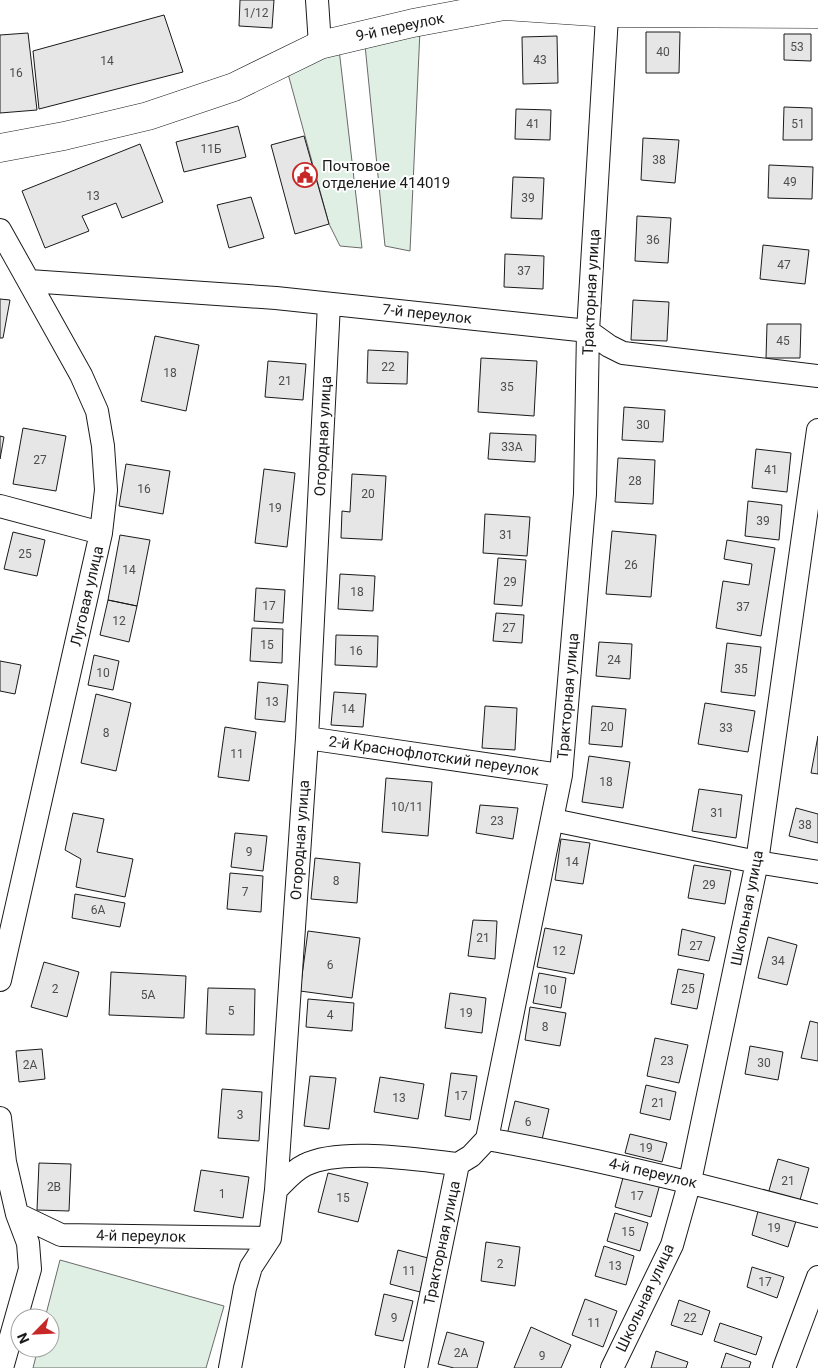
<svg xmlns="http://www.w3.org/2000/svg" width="818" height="1368" font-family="Roboto,sans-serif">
<rect width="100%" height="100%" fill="#fff"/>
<path fill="#e0efe3" stroke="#6a6a6a" d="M420,30L410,251L385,246L365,45Z
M339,49L362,248L340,246L329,224L284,59Z
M60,1260L224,1306L206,1368H33L38,1348H50V1318H45Z"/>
<path fill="#e6e6e6" stroke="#1a1a1a" d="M240,0H274L272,28L239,26Z
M164,15L183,72L39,109L33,51Z
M646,32H680L679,73H646Z
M28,33L37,110L0,113V35Z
M784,34H811V61L784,60Z
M557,36L558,83L523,84L522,37Z
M784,107L812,108V140H783Z
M516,109L551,110L550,140L515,139Z
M238,126L246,157L184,172L176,142Z
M304,136L329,224L295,234L271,145Z
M643,138L679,140L675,183L641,180Z
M140,144L163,202L122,218L116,203L82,216L89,231L45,248L22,191Z
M769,165L813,167L812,199L768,198Z
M513,177L544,178L542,219L511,218Z
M251,197L264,238L229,248L217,205Z
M637,216L671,218L668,263L635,261Z
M763,245L809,250L805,284L760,279Z
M505,254L544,256L543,289L504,287Z
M0,299L10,300L3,338H0Z
M633,300L669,302L667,341L631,340Z
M767,324H801L800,358H766Z
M155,336L199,345L186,411L141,401Z
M368,350L408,352L407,384L367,383Z
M481,358L537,361L534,416L478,412Z
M268,361L306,364L303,400L265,397Z
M624,407L665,410L663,442L622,440Z
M23,428L66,436L56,491L13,484Z
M490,433L536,435L535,462L488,459Z
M0,436L4,437L0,459Z
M756,449L791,453L787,492L752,488Z
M618,458L655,460L653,504L615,502Z
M126,464L170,471L163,514L119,506Z
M264,469L295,473L287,547L255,543Z
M352,474L386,476L382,540L341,538L342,511L350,512Z
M748,501L782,505L779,540L745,536Z
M485,514L530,517L527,556L483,553Z
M612,531L656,535L651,597L606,594Z
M13,532L45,540L37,576L4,569Z
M120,535L150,540L137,606L108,600Z
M727,540L775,548L761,636L716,628L723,581L749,585L752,564L724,559Z
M498,558L526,560L522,606L494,604Z
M340,574L375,576L373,611L338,609Z
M256,588L285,590L283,623L254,621Z
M108,600L137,606L129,642L100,635Z
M496,613L524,615L522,643L493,641Z
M252,628L283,629L282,663L250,661Z
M336,635L378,636L377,667L335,665Z
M599,642L632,644L630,679L596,676Z
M727,643L761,647L755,696L721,692Z
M94,655L119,661L113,690L88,685Z
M0,661L21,665L15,694L0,691Z
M258,682L288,685L285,722L255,719Z
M334,692L366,694L363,727L331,725Z
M96,694L131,703L116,771L81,763Z
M705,703L755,711L748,752L698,744Z
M485,706L517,708L515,750L482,748Z
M592,706L626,709L622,747L589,744Z
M225,727L256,732L249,781L218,777Z
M818,736V774L811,773Z
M589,756L630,762L623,808L582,802Z
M386,778L432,782L428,836L382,832Z
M699,789L742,795L736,838L692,831Z
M480,805L518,808L513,839L476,833Z
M796,808L818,814V843L789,836Z
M73,813L104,819L97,852L133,859L125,897L76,887L81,859L65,850Z
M235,833L267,836L263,871L231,867Z
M561,839L590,843L583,884L555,880Z
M315,858L360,863L357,903L311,899Z
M694,865L731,871L725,904L688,898Z
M230,873L263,876L261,912L227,909Z
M75,894L125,903L120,927L72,918Z
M473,920L497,921L495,959L468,956Z
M545,928L582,935L574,974L537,967Z
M682,929L715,937L709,961L678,955Z
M308,931L360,938L352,998L300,991Z
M768,937L797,945L787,985L758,978Z
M44,962L79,972L67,1017L31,1007Z
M678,969L704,974L697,1009L671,1004Z
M111,972L186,976L184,1018L109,1015Z
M539,973L566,978L561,1008L533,1003Z
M208,988L255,989L254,1035L206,1034Z
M450,993L486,998L482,1033L445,1028Z
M308,999L354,1003L352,1031L306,1027Z
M530,1007L566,1013L560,1046L525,1040Z
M810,1021L818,1023V1061L801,1058Z
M655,1038L688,1045L679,1083L647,1076Z
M750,1046L783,1052L778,1080L745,1074Z
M42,1049L45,1079L19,1082L16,1051Z
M451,1073L477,1076L470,1120L445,1116Z
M310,1076L336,1078L329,1129L304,1126Z
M380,1077L424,1084L418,1119L374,1112Z
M646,1085L676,1092L670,1120L640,1113Z
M222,1089L262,1092L259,1141L218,1138Z
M515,1101L549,1109L541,1144L507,1135Z
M630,1134L667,1143L662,1162L625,1153Z
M778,1159L809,1168L800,1200L768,1194Z
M39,1163L71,1164L69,1211L37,1210Z
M201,1170L249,1177L243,1218L194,1211Z
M328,1173L368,1183L358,1222L318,1212Z
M624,1174L660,1184L651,1217L615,1207Z
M758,1211L796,1221L788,1247L752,1235Z
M615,1213L648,1223L640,1251L607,1241Z
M486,1242L520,1247L515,1286L481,1281Z
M604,1246L634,1256L626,1285L595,1276Z
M398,1250L428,1258L420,1292L390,1284Z
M752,1267L784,1277L777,1298L747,1287Z
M384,1294L413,1301L403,1341L375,1335Z
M585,1299L617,1311L603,1347L572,1335Z
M679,1300L710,1311L702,1335L671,1325Z
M720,1323L762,1337L756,1355L714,1341Z
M531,1327L571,1345L561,1368H514Z
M447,1332L484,1342L477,1368H454L438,1364Z
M656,1351L688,1362L686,1368H651Z
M726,1353L751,1362L749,1368H721Z"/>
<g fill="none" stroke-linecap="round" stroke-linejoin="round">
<defs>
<path id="street" d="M317,0L320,45
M0,230L81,375L97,411L103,446L106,490L101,533L0,980
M29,281L276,298L588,331L609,346L623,353L818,376
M0,506L101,533
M307,738L561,775
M553,820L757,862L818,872
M0,1118L5,1162L17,1214L28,1243L30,1269L2,1368
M487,1139C599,1159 708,1186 818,1216
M276,1190C285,1181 294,1170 305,1165C341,1147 418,1160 458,1164
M17,1214L61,1235L270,1238
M230,1368L245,1288L251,1267L270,1238L276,1190L307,738L329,304
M416,1368L458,1164L471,1156L487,1139L561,775L585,494L588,331L608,0
M612,1368L672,1245L690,1181L757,862L818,430
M784,1368L818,1277"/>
<path id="secondary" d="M0,148L64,136L148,116L234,87L320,45L413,23L504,6L609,13L818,14"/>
</defs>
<use href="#street" stroke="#1a1a1a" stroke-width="24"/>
<use href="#secondary" stroke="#1a1a1a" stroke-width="29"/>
<use href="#street" stroke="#fff" stroke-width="22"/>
<use href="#secondary" stroke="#fff" stroke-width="28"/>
</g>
<defs>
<symbol id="civic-ring" viewBox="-11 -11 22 22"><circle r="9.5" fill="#fff" stroke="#c62828" stroke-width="1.5"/><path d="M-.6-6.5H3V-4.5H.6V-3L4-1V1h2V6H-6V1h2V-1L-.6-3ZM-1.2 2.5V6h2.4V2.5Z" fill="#c62828"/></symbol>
</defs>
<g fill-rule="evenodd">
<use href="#civic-ring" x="291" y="161" width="28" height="28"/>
</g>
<g text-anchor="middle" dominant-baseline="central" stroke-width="4" stroke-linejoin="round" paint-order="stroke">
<g font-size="12" fill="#4d4d4d">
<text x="256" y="13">1/12</text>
<text x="797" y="47">53</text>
<text x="663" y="52">40</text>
<text x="540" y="60">43</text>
<text x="107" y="61">14</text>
<text x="16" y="73">16</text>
<text x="533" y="124">41</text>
<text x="798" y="124">51</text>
<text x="211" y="149">11Б</text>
<text x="659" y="160">38</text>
<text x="790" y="182">49</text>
<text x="93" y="196">13</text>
<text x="528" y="198">39</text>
<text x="653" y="240">36</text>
<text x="784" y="265">47</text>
<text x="524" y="271">37</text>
<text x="783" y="341">45</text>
<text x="388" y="367">22</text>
<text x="170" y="373">18</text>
<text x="285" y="381">21</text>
<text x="507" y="387">35</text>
<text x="643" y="425">30</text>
<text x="512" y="447">33А</text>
<text x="40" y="460">27</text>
<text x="771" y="470">41</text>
<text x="635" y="481">28</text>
<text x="144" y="489">16</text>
<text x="368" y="494">20</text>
<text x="275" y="508">19</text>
<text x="763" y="521">39</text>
<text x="506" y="535">31</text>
<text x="25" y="554">25</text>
<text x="631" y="565">26</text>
<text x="129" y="570">14</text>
<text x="510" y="582">29</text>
<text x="357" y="592">18</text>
<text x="269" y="606">17</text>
<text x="743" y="607">37</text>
<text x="119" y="621">12</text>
<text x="509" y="628">27</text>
<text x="267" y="645">15</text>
<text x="356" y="651">16</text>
<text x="614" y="660">24</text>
<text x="741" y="669">35</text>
<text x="103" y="673">10</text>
<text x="272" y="702">13</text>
<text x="348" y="709">14</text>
<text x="607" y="727">20</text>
<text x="726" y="728">33</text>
<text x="106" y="733">8</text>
<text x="237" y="754">11</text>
<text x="606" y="782">18</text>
<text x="407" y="807">10/11</text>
<text x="717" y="813">31</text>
<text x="497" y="821">23</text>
<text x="805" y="825">38</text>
<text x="249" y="852">9</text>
<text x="572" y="862">14</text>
<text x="336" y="881">8</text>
<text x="709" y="885">29</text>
<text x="245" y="892">7</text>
<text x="98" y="910">6А</text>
<text x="483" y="938">21</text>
<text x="696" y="946">27</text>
<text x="559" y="951">12</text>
<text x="778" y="961">34</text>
<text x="330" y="965">6</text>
<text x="55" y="989">2</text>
<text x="688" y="989">25</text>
<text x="550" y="990">10</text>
<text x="148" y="995">5А</text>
<text x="231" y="1011">5</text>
<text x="466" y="1013">19</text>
<text x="330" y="1015">4</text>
<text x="545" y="1027">8</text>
<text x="667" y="1061">23</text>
<text x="764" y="1063">30</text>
<text x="30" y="1065">2А</text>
<text x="461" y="1096">17</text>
<text x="399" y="1098">13</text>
<text x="658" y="1103">21</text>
<text x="240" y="1115">3</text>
<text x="528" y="1122">6</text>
<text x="646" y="1148">19</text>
<text x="788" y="1181">21</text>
<text x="54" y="1187">2В</text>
<text x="222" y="1194">1</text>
<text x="637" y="1196">17</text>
<text x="343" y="1198">15</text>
<text x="774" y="1228">19</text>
<text x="628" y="1232">15</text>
<text x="500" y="1264">2</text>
<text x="615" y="1266">13</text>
<text x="409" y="1271">11</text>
<text x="765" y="1282">17</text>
<text x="394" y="1318">9</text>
<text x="690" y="1318">22</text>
<text x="594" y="1323">11</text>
<text x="461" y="1353">2А</text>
<text x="542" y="1356">9</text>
</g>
<g font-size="15" fill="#1a1a1a" stroke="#fff">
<text transform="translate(400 27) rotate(-12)">9-й переулок</text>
<text transform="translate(591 292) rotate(-87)">Тракторная улица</text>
<text transform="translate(427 314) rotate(6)">7-й переулок</text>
<text transform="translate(323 436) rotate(-87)">Огородная улица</text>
<text transform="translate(87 596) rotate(-77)">Луговая улица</text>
<text transform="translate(568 696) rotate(-85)">Тракторная улица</text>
<text transform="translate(434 756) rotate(8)">2-й Краснофлотский переулок</text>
<text transform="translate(300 840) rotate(-86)">Огородная улица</text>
<text transform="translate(747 908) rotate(-79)">Школьная улица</text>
<text transform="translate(653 1173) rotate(13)">4-й переулок</text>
<text transform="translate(141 1236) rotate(1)">4-й переулок</text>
<text transform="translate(442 1243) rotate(-78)">Тракторная улица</text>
<text transform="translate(645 1298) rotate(-65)">Школьная улица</text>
</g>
<g font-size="15" fill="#1a1a1a" stroke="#fff" text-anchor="start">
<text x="322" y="166">Почтовое<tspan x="322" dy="17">отделение 414019</tspan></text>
</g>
</g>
<g transform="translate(35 1333) rotate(246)"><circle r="24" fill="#ffffff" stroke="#a3a3a3"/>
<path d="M0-4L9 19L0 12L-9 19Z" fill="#c62828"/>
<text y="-8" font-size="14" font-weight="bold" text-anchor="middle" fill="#1a1a1a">N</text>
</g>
</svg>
